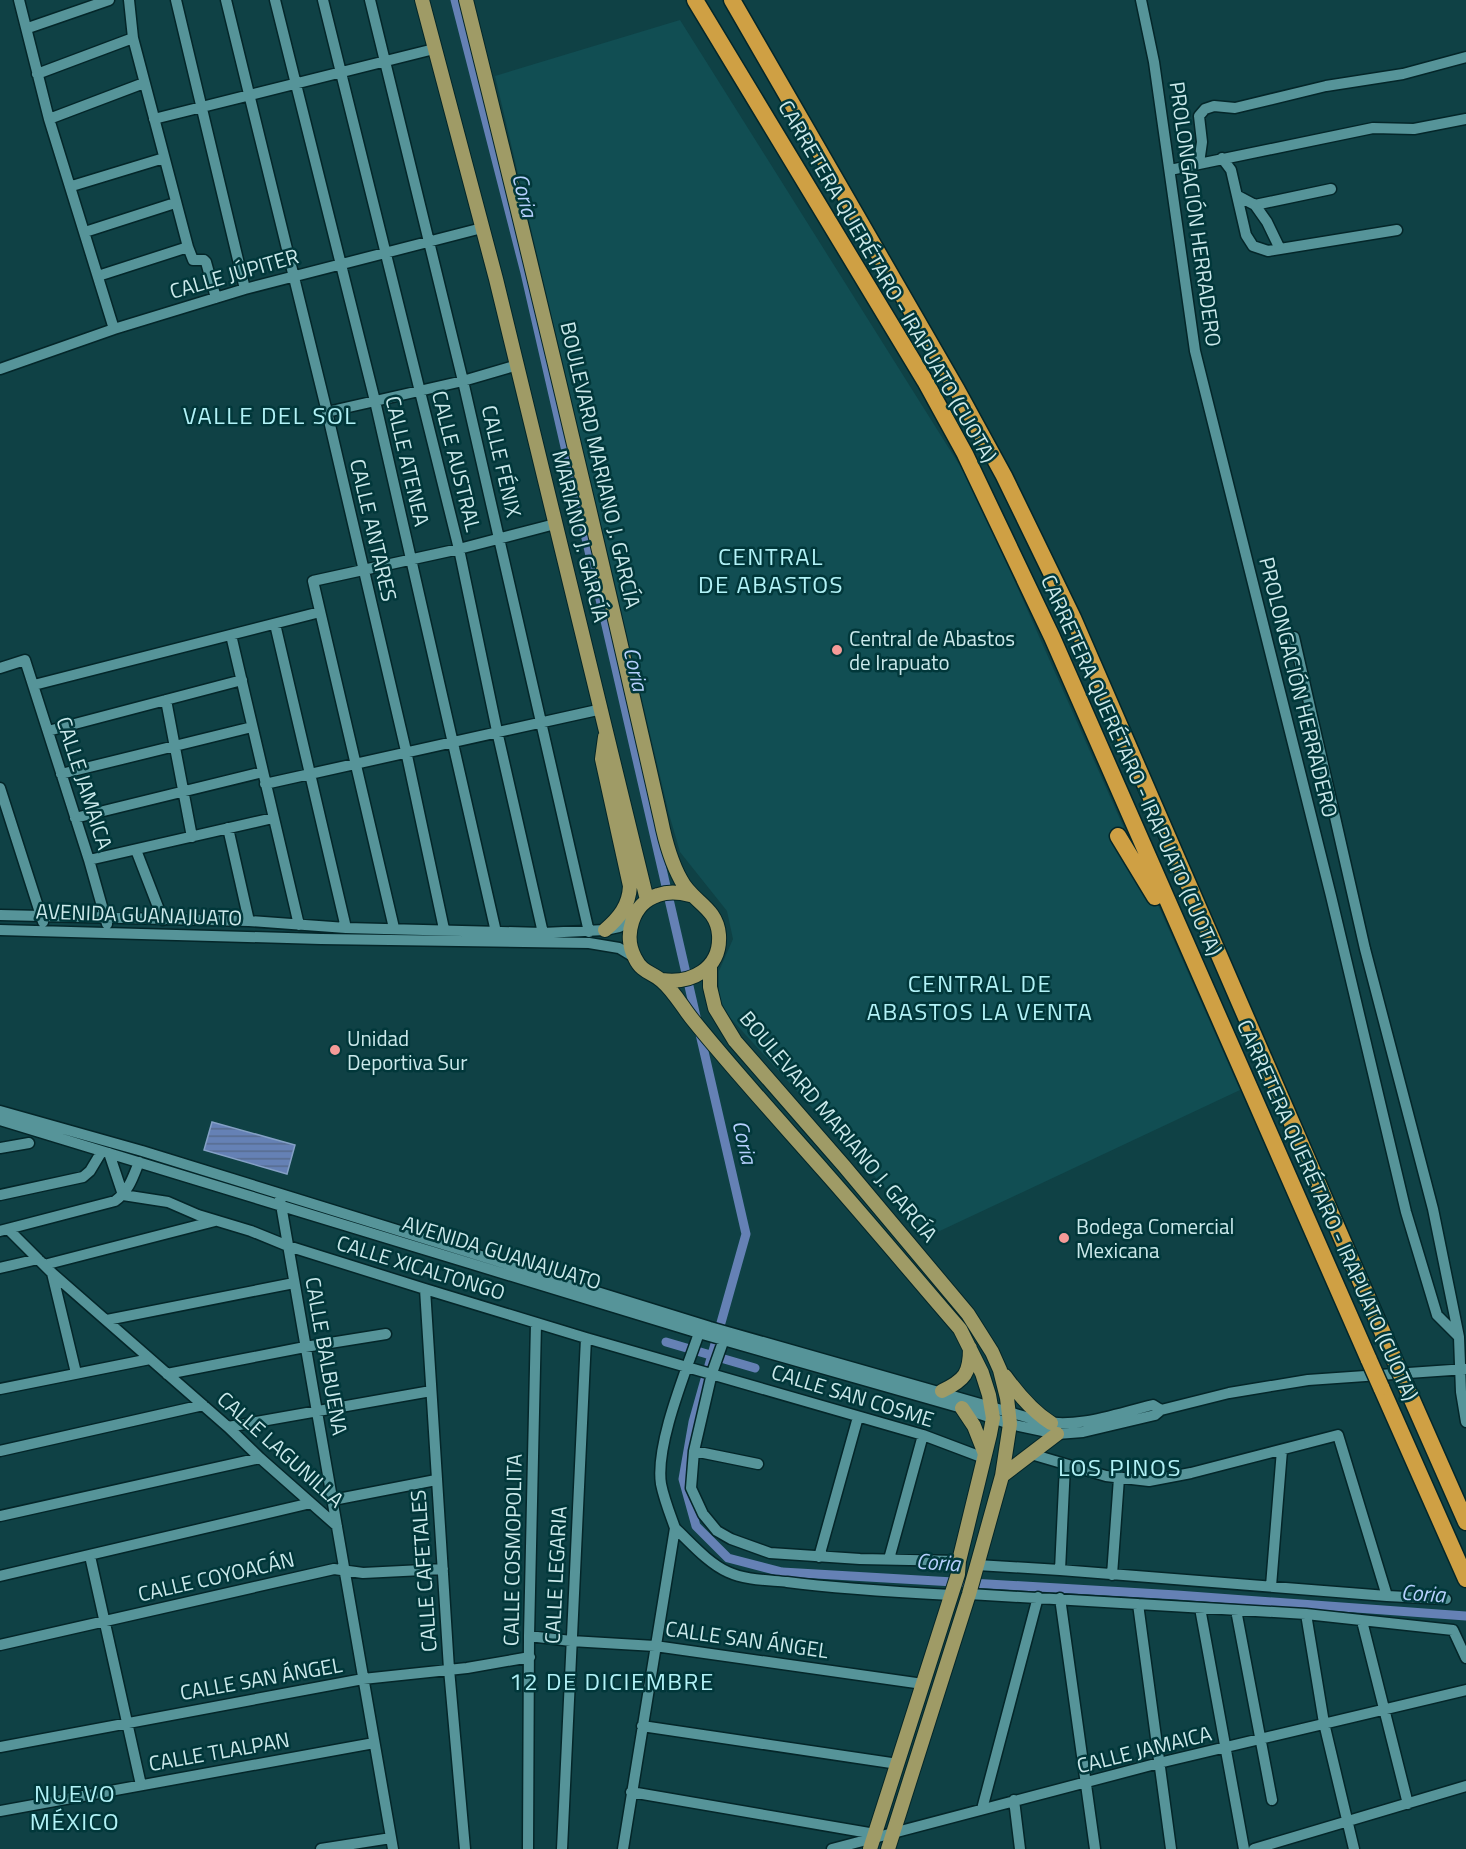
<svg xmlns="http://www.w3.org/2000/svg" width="1466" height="1849" font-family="'Titillium Web',sans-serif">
<defs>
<pattern id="water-rules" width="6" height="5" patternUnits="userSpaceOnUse" patternTransform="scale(1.5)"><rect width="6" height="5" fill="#6581b5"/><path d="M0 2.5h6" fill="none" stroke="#576c8e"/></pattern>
</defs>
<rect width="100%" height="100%" fill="#0f4145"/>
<path fill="#114e53" d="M680,20L972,485L1240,1090L929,1236L723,1010L719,994V971L733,939L727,911L680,852L669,814L495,76Z"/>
<path fill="url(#water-rules)" stroke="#84a0c5" stroke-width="1.5" d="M212,1122L295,1145L287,1174L204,1150Z"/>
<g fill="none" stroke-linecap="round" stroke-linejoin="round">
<path stroke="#6581b5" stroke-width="9" d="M455,0L525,273L746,1234L693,1422L683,1479L696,1526L728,1558L782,1572L1177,1595L1466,1616
M666,1342L755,1368"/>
<defs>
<path id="minor" d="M19,0L49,119L114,329
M129,0L133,38L188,247L193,260H204L206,262L216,298
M176,0L245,289
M226,0L327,412L406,751L444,929L443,940
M275,0L375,401L496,932
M323,0L459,549L497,731L543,933
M370,0L463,381L589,932
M1141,0L1154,62L1195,351L1331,896L1406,1212L1437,1315L1459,1337L1461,1392L1466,1422
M28,28L109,0
M37,74L133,38
M49,119L144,83
M154,119L434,49
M1222,158L1231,170L1246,235L1253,246L1268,251L1397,230
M1199,163L1202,142L1199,116L1205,109L1214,106L1235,108L1326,86L1403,74L1466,57
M1170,170L1373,128L1414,129L1466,119
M72,186L164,158
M1238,196L1255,205L1331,189
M1255,205L1267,222L1280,249
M85,232L175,203
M98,276L188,247
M0,369L114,329L245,289L482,228
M327,412L463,381L518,365
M275,624L346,928
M231,635L299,925
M1294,637L1365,949L1433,1209L1459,1337
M0,668L25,660L89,860L107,924
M34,685L320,612
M166,700L192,837
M48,731L242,680
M61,774L252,727
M265,784L602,709
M0,788L43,922
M75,818L263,772
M228,828L249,921
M136,850L163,920
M89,860L273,818
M0,915L249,921L346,928L543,933L605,930L619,927L632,920
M394,928L313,581L459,549L555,524
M0,930L321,939L589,943L619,948L634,957
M0,1111L142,1151L710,1327L1040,1421C1078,1429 1115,1414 1153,1405L1161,1410
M0,1120L699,1333L962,1408L1010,1424L1057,1434L1083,1432L1155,1415L1161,1410L1229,1393L1308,1380L1466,1369
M0,1148L29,1143
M109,1153L123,1195
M0,1195L83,1177L90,1171L102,1151
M123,1195L168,1202L198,1215L251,1231L288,1246L425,1289L586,1338L923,1435L984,1458
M280,1199L393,1849
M8,1229L52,1273L228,1427L260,1458L337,1526
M0,1231L115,1201C129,1191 133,1177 139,1162
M44,1265L215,1221
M0,1268L38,1259
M52,1273L76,1373
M425,1289L449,1669L465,1849
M107,1320L294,1283
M724,1339L712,1373L694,1451L691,1488L703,1514L717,1531L731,1539L770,1553L860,1559L959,1561
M167,1374L305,1347L386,1334
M0,1389L150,1359
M228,1427L431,1391
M0,1451L203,1405
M694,1451L758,1464
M1031,1454L1106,1476L1149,1481L1191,1473L1338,1435L1387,1596
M333,1500L436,1480
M0,1516L260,1458
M675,1528C691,1543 708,1563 728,1572C745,1580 768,1580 787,1582C841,1589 896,1592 951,1595
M90,1556L141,1785
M819,1557L858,1417
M889,1559L923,1435
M977,1565L1060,1570L1387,1596L1446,1599
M1060,1570L1065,1465
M1112,1575L1119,1478
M0,1576L311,1503
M1271,1586L1282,1450
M969,1594L1306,1614L1453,1630L1466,1658
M1060,1598L1095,1849
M1138,1604L1171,1849
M1200,1608L1244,1849
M1236,1610L1272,1800
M1306,1614L1324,1723L1354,1849
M1362,1621L1408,1804
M529,1636L571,1641L655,1646L923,1684
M0,1645L334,1569L363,1573L443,1569
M642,1726L898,1764
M0,1747L363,1679L467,1668L530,1657
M631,1792L875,1834
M1014,1800L1020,1849
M982,1809L1038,1597
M0,1811L374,1743
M321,1849L391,1838
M528,1849L529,1636L536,1323
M562,1849L586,1338
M623,1849L675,1528C670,1514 664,1499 661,1484C655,1445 686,1371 699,1333
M832,1849L1159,1763L1466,1690
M1254,1849L1466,1786"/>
<path id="major" d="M422,0L496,279L647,900
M466,0C534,273 599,546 661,820C665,840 671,862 681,880C692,902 717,907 719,935C721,969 691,984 662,980
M690,895C679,892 669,891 658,895C632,903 623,936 635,958C642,973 652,972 662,981C674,991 683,1008 693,1020C735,1072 780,1121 824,1171C870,1223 915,1277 960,1329L982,1373L989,1395L993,1418L990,1434L959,1561L958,1574L870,1849
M605,930C619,918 629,906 630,886L602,759L605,737
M710,965V987L715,1008L735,1041L844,1166L968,1314L992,1352L1000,1370L1007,1398L1010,1424L1002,1476L969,1594L888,1849
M1005,1376C1018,1394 1032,1411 1051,1423
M942,1391C965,1380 970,1373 970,1348
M962,1408L974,1426L985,1454
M1002,1476L1057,1434"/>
<path id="highway" d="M695,0L925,381L965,454L1052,637L1369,1360
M732,0L957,390L1004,476L1073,618L1391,1352
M1118,836L1155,897
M1406,1386L1466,1522
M1381,1387L1466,1579"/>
</defs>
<use href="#minor" stroke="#042629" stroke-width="13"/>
<use href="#major" stroke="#042629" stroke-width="16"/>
<use href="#highway" stroke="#042629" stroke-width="19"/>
<use href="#minor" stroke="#569499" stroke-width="10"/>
<use href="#major" stroke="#9f9b66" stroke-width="14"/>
<use href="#highway" stroke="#cfa044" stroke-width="16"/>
<defs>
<path id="highway-bridge" d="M1391,1352L1406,1386
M1369,1360L1381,1387"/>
</defs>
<use href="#highway-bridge" stroke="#042629" stroke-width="19" stroke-linecap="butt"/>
<use href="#highway-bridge" stroke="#cfa044" stroke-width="16"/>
</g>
<g fill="#f59b98" stroke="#01373a" stroke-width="2">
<circle cx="837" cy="650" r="6"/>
<circle cx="335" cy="1050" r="6"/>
<circle cx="1064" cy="1238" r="6"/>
</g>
<g text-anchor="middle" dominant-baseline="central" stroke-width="5" stroke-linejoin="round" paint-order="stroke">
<g font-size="21" fill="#cbe9eb" stroke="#01373a">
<text transform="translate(1196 214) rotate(82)">PROLONGACIÓN HERRADERO</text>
<text transform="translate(234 273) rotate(-16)">CALLE JÚPITER</text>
<text transform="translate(888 281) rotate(60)">CARRETERA QUERÉTARO - IRAPUATO (CUOTA)</text>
<text transform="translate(408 461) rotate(77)">CALLE ATENEA</text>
<text transform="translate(457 461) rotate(76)">CALLE AUSTRAL</text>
<text transform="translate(502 461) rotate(77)">CALLE FÉNIX</text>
<text transform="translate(601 465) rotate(77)">BOULEVARD MARIANO J. GARCÍA</text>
<text transform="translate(374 530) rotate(77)">CALLE ANTARES</text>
<text transform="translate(581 536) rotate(76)">MARIANO J. GARCÍA</text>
<text transform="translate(1299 687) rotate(76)">PROLONGACIÓN HERRADERO</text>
<text transform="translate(1132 765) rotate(66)">CARRETERA QUERÉTARO - IRAPUATO (CUOTA)</text>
<text transform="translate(85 783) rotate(72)">CALLE JAMAICA</text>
<text transform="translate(139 914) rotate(2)">AVENIDA GUANAJUATO</text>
<text transform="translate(839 1126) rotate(50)">BOULEVARD MARIANO J. GARCÍA</text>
<text transform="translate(1328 1210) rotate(66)">CARRETERA QUERÉTARO - IRAPUATO (CUOTA)</text>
<text transform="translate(502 1252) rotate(17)">AVENIDA GUANAJUATO</text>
<text transform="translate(421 1267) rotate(17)">CALLE XICALTONGO</text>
<text transform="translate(327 1356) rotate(80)">CALLE BALBUENA</text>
<text transform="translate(853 1395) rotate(17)">CALLE SAN COSME</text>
<text transform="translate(281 1449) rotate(42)">CALLE LAGUNILLA</text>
<text transform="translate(512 1550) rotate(-89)">CALLE COSMOPOLITA</text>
<text transform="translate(423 1571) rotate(-94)">CALLE CAFETALES</text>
<text transform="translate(555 1575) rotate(-87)">CALLE LEGARIA</text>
<text transform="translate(216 1576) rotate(-13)">CALLE COYOACÁN</text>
<text transform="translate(747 1639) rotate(8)">CALLE SAN ÁNGEL</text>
<text transform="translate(261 1678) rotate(-10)">CALLE SAN ÁNGEL</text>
<text transform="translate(1144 1749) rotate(-14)">CALLE JAMAICA</text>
<text transform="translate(219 1751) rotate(-10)">CALLE TLALPAN</text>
</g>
<g font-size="21" fill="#cbe9eb" stroke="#01373a" text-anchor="start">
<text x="849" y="638">Central de Abastos<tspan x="849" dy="24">de Irapuato</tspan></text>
<text x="347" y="1038">Unidad<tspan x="347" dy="24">Deportiva Sur</tspan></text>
<text x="1076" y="1226">Bodega Comercial<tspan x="1076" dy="24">Mexicana</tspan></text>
</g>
<g font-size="22" font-style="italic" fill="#b6d0fd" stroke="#01373a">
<text transform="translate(525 195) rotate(76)">Coria</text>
<text transform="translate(636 669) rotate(77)">Coria</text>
<text transform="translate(745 1142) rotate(77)">Coria</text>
<text transform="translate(938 1562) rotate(4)">Coria</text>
<text transform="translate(1423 1593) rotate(4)">Coria</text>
</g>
<g font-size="24" letter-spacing="1.5" fill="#b2f2f7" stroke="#01373a">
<text x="270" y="415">VALLE DEL SOL</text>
<text x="771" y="556">CENTRAL<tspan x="771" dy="28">DE ABASTOS</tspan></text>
<text x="980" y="983">CENTRAL DE<tspan x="980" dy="28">ABASTOS LA VENTA</tspan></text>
<text x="1120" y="1467">LOS PINOS</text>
<text x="612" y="1681">12 DE DICIEMBRE</text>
<text x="75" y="1793">NUEVO<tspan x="75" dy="28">MÉXICO</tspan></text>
</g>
</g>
</svg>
